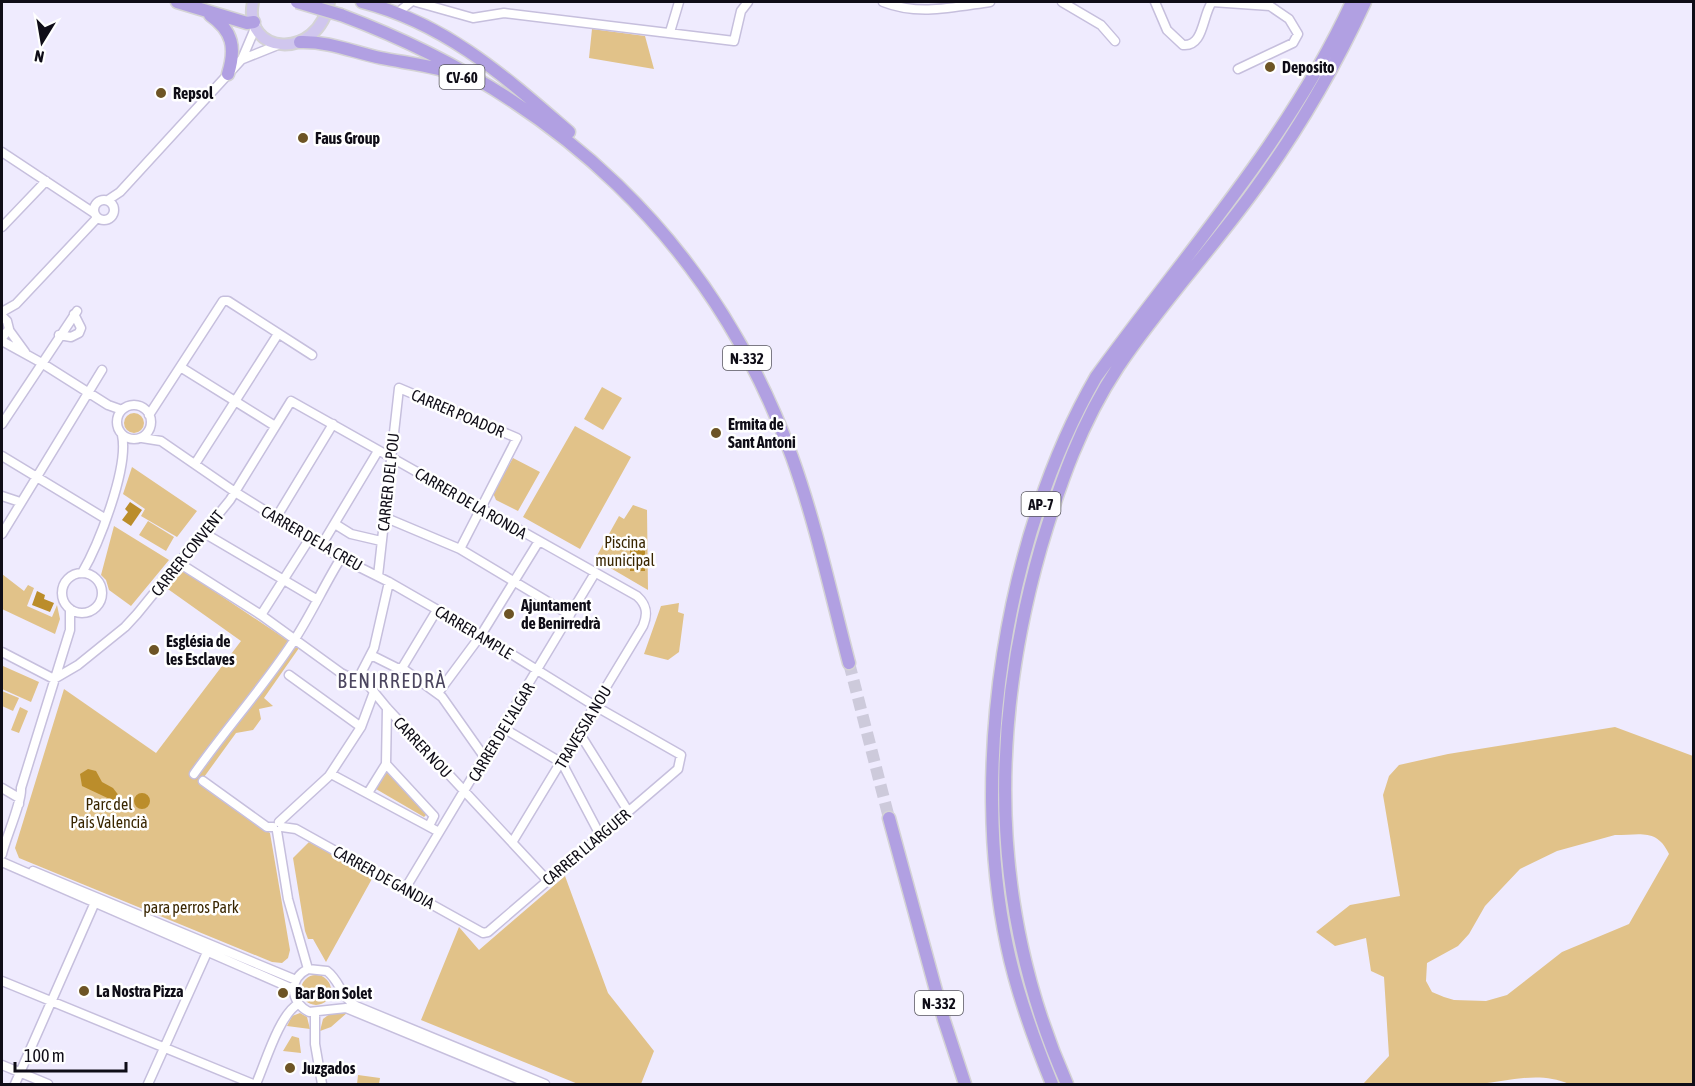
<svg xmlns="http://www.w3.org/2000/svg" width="1695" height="1086" font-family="'Asap Condensed',sans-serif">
<rect width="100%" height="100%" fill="#efebfe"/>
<path fill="#e1c289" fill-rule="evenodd" d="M592,29L645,36L654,69L589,58Z
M602,387L622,398L603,430L584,419Z
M124 423a10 10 0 1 1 20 0a10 10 0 1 1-20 0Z
M575,426L631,457L580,549L523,517Z
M513,458L540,472L518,511L496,500L493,493Z
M132,467L197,511L177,537L141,516L145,509L123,494Z
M633,505L647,510L648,590L595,559L619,516L624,519Z
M148,521L174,537L166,551L139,535Z
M114,526L169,560L131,606L109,590L106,580L101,575Z
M181,569L299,648L264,698L273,706L259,709L261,719L253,730L236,733L199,784L270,833L290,950L288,958L282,963L272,962L19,858L15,848L64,689L156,753L241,641L165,587Z
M2,574L24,591L28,585L34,588L27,606L52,617L57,605L60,619L55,634L2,609Z
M679,603L678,612L684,614L679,652L668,660L644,654L661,606Z
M3,666L39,682L31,702L2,689Z
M2,691L19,698L13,711L2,706Z
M20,707L28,711L19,733L11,730Z
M1615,727L1693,756V1084H1569C1539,1071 1510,1081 1479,1084C1441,1086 1401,1085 1363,1084L1389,1056L1384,977L1371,971L1366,938L1335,946L1316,932L1350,905L1400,896L1383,795L1389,776L1399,765L1448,754ZM1615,835C1640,835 1657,828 1669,854L1629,924L1562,952L1507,995L1486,1001L1454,1000L1444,997L1432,992L1426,981L1427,963L1458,946L1469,934L1485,906L1520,869L1557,851Z
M386,771L427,814L424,817L376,789Z
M309,842L373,877L326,962L313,939H308L305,931L293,858Z
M565,876L608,993L654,1051L641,1084H578L421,1020L459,927L479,950Z
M301 990a15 15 0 1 1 30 0a15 15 0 1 1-30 0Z
M335,1010L348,1012L331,1027L320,1031L323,1019Z
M300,1013L307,1017L310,1029L287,1026L292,1016Z
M292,1036L299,1038L301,1053L283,1051Z
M358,1075L380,1078L379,1084H357Z"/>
<path fill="#bb8d2b" d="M130,502L142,510L131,526L122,520L128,512L125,509Z
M630,543H645V571H630Z
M37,591L45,595L44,599L54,603L50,612L32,605Z
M88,769L96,771L102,782L113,788L123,801L118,803L82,786L80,774Z
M134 801a8 8 0 1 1 16 0a8 8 0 1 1-16 0Z"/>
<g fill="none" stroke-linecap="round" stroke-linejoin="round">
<path stroke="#cdcadb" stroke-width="12" stroke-dasharray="12 6" stroke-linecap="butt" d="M849,663L889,818"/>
<defs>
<path id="minor" d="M416,2L473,18L504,13L734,41L741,11L748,2
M883,2C918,16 954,7 990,2
M1062,2L1101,25L1115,41
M1155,2L1167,30L1183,45C1204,47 1202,16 1212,2L1270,6L1289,19L1298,34L1293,43L1238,69
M396,14L411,2
M670,32L679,2
M243,59L278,45
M2,152L94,213
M94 210a10 10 0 1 1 20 0a10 10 0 1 1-20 0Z
M108,200L120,192L242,59L256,26
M2,227L46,181
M2,312L16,304L97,218
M2,316L7,321L9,329L2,338
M9,330L25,352
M59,335L71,337L79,333L81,328L74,314
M2,341L40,362L108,405L122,410
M182,368L275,426
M117 422a17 17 0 1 1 34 0a17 17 0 1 1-34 0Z
M149,415L223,301H228L312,355
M2,424L77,311
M142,438L161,441L235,492L341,558L389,582L476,632L595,706L681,755L678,769L488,932L483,933L296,829L282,827
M2,456L106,519
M195,464L278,334
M2,496L20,502
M384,517L460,549L570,615
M276,518L333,424
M335,524L351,534L381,541
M204,533L316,599
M2,534L102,370
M321,546L378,451
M179,563L261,615L341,673L351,678L360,675
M82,573C99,544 129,467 122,435
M62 593a20 20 0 1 1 40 0a20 20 0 1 1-40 0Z
M378,576L399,388L517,438L460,549
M389,582L374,648L360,675L387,708L547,880
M261,615L310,538
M2,652L54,679L78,665L125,627L137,614L230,500L291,401L637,596C647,605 648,614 643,626L513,841
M371,655L397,668H402L442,697L485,758
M402,668L437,610
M289,675L361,727
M438,693L481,635L539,541
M503,728L562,763L600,835
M580,734L628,811
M386,764L387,708
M194,774C225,730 261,690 291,645C310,617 323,587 341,558
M331,774L439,832
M203,781L267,827H273
M2,788L19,798V804
M368,793L386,764L434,816L429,826
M279,822L329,776L361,727L374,692
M277,831L288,899L308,969
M2,854C6,837 22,802 21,788L70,630V609
M2,862L293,989
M33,871L296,980
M405,889L595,573
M2,981L253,1084
M315,1013V1044L322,1084
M2,1065L48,1084
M15,1084L96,900
M148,1084L209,948
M256,1084C265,1064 279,1015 298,1004
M530,1084L346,1008L309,1012C290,1002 288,979 308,969L327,971C340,981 341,997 356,1006L545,1084"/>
<path id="major" d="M253,2C242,55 318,62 329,2"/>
<path id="highway" d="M177,2L247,23L254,22
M362,2C447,24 505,77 569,132
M210,15C233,31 236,48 228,74
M341,15C555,95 713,240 792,457C816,524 831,594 849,663
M300,42C329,41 353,52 381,58C410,64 443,66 470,81
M889,818L944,1020L965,1084
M1052,1084C1034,1040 1017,994 1007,946C969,768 1005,535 1096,377C1185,254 1288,141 1352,2
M1067,1084C990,910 989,729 1041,547C1060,483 1081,423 1118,367C1159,306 1210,251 1253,192C1297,132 1334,69 1365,2"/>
</defs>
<use href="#minor" stroke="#c6bfdd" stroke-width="11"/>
<use href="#major" stroke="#d4d3d5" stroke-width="14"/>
<use href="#highway" stroke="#d4d3d5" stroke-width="15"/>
<use href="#minor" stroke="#fff" stroke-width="8"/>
<use href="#major" stroke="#d0c6ee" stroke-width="10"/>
<use href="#highway" stroke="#b1a0e2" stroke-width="12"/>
<defs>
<path id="highway-bridge" d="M297,2L341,15"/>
</defs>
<use href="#highway-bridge" stroke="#d4d3d5" stroke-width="15" stroke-linecap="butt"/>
<use href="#highway-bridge" stroke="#b1a0e2" stroke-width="12"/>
</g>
<g fill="#6d5425" stroke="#fff" stroke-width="2">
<circle cx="1270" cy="67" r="6"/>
<circle cx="161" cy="93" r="6"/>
<circle cx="303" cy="138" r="6"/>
<circle cx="716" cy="433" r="6"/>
<circle cx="509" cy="614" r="6"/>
<circle cx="154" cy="650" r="6"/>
<circle cx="84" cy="991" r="6"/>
<circle cx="283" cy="993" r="6"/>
<circle cx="290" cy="1068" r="6"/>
</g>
<g text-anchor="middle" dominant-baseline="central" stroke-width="5" stroke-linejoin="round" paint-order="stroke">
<g fill="#fff" stroke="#57565d" stroke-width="1.5">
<rect x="439.5" y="65" width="45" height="24" rx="4.5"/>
<rect x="723" y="346" width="48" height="24" rx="4.5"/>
<rect x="1021.5" y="492" width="39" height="24" rx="4.5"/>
<rect x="915" y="991" width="48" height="24" rx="4.5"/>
</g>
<g font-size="15" font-weight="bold" fill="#0f0d17">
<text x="462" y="77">CV-60</text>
<text x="747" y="358">N-332</text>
<text x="1041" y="504">AP-7</text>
<text x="939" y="1003">N-332</text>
</g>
<g font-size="16" font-weight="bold" fill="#0f0d17" stroke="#fff" text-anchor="start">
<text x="1282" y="67">Deposito</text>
<text x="173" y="93">Repsol</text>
<text x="315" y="138">Faus Group</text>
<text x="728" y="424">Ermita de<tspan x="728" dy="18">Sant Antoni</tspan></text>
<text x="521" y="605">Ajuntament<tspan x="521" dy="18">de Benirredrà</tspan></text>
<text x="166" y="641">Església de<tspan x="166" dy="18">les Esclaves</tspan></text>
<text x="96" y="991">La Nostra Pizza</text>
<text x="295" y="993">Bar Bon Solet</text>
<text x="302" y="1068">Juzgados</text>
</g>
<g font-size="16" fill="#0f0d17" stroke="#fff">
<text transform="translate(458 413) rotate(23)">CARRER POADOR</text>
<text transform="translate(388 482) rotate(-84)">CARRER DEL POU</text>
<text transform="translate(471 503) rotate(30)">CARRER DE LA RONDA</text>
<text transform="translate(312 538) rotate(30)">CARRER DE LA CREU</text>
<text transform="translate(187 553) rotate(-51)">CARRER CONVENT</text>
<text transform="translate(474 632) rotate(31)">CARRER AMPLE</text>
<text transform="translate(583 727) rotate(-59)">TRAVESSIA NOU</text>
<text transform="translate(501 732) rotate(-59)">CARRER DE L'ALGAR</text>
<text transform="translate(423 747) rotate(47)">CARRER NOU</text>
<text transform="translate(586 847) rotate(-40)">CARRER LLARGUER</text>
<text transform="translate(384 877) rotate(29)">CARRER DE GANDIA</text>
</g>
<g font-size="16" fill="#392600" stroke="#fff">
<text x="625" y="542">Piscina<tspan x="625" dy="18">municipal</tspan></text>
<text x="109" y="804">Parc del<tspan x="109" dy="18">País Valencià</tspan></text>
<text x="191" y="907">para perros Park</text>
</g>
<g font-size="20" letter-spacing="1.5" fill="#4c465f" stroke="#fff">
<text x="392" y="680">BENIRREDRÀ</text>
</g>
</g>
<rect width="1695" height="1086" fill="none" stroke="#0f0d17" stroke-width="6"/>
<g transform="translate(42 42) rotate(191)" stroke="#ffffff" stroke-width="4.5" paint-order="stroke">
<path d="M0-4.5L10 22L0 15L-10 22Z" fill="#0f0d17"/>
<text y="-9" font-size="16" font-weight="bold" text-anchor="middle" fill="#0f0d17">N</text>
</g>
<path d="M15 1062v9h111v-9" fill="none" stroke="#0f0d17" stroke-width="3"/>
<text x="24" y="1062" font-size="18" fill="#0f0d17" stroke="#ffffff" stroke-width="4.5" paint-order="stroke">100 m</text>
</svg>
